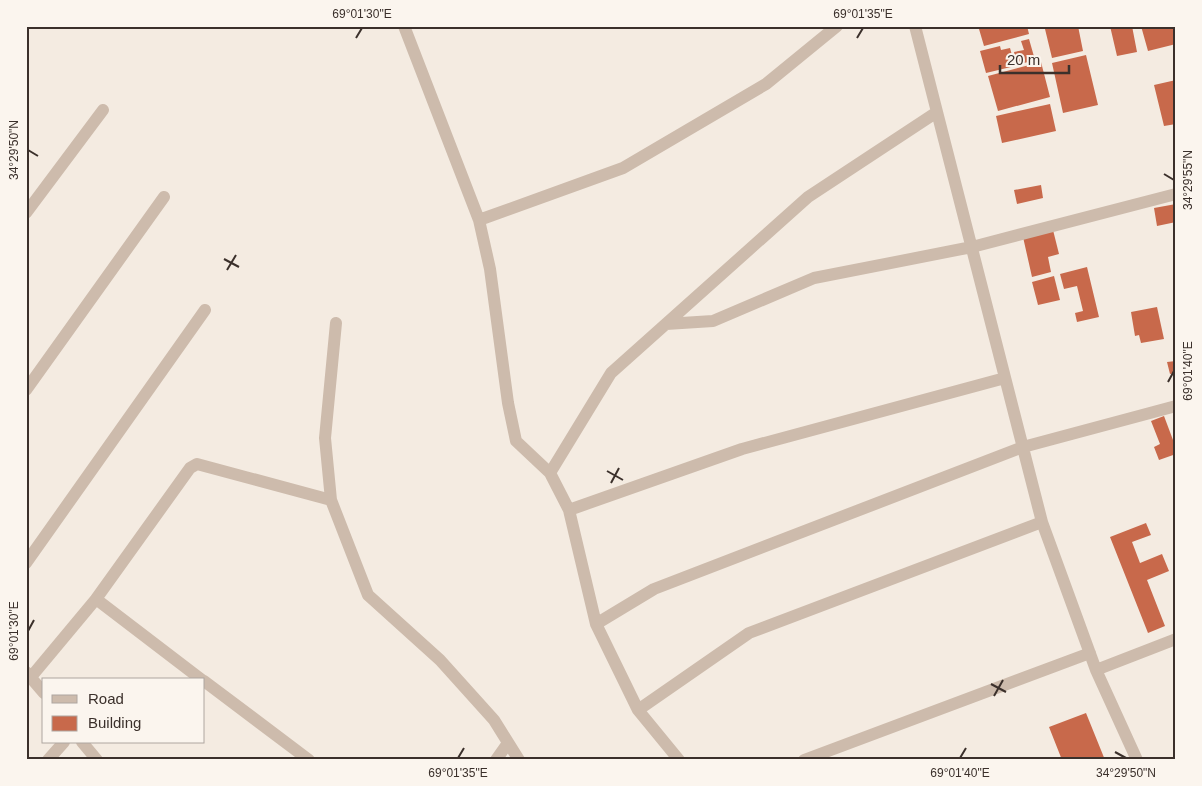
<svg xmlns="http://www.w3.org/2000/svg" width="1202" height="786" font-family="Helvetica,sans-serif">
<rect width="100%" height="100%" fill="#f4ebe1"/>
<path fill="#c8694b" d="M990,26H1027L1029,34L984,46L979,29Z
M1057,26H1078L1083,51L1052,58L1045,29Z
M1110,26H1132L1137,52L1117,56Z
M1141,26H1176V44L1148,51Z
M1029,39L1035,60L1017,65L1014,52L1024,50L1021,41Z
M1000,46L1001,50L1010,48L1015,66L986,73L980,51Z
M1086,55L1098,105L1063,113L1052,63Z
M1041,62L1050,97L998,111L988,76Z
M1176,80V124L1164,126L1154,85Z
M1050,104L1056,131L1002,143L996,116Z
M1041,185L1043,198L1017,204L1014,190Z
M1176,204V222L1157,226L1154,208Z
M1053,230L1059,254L1048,257L1051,272L1032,277L1023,237Z
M1087,267L1099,317L1077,322L1075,313L1083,311L1077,286L1064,289L1060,274Z
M1054,276L1060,300L1038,305L1032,282Z
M1157,307L1164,339L1141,343L1139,335L1135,336L1131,312Z
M1176,361V373L1170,374L1167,362Z
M1164,416L1176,448V454L1159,460L1154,447L1160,444L1151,421Z
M1146,523L1151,535L1132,542L1140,563L1162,554L1169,571L1147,580L1165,626L1148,633L1110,537Z
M1086,713L1105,760H1062L1049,727Z"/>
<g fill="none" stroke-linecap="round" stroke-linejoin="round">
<path stroke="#cdbbac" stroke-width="12" d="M404,26L479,220L490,269L508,403L516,441L550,473L569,510L596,624L638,710L679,760
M915,26L1042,522L1096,670L1137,760
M26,213L103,110
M479,220L623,168L766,84L837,26
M336,323L325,438L331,500L368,595L440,660L494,720L519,760
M666,324L713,321L814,278L972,247L1176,194
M26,390L164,197
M550,473L611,373L808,197L937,112
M569,510L742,449L1005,378
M26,563L205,310
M96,599L202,680
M596,624L654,589L1023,447L1176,406
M1096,670L1176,639
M26,672L44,693
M31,677L96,599L190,468L197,464L331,500
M204,681L309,760
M638,710L749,633L1042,522
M82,742L97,760
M48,760L64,742
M496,760L508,743
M804,760L1090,653"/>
</g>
<path fill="none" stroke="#3b302b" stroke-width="2" d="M356,38L362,28M857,38L863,28M28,150L38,156M1164,174L1174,180M224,259L239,267M227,270L236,255M1168,382L1174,371M607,471L623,480M611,483L619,468M28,631L34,620M991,684L1006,692M994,696L1003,680M1115,752L1126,758M458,758L464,748M960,758L966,748"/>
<rect width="1202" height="786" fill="none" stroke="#fbf5ee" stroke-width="55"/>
<rect x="42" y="678" width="162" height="65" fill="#fbf5ee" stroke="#aea6a0"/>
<rect x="52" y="695" width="25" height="8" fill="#cdbbac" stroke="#aea6a0"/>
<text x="88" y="704" font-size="15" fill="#3b302b">Road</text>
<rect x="52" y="716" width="25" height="15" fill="#c8694b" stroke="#aea6a0"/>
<text x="88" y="728" font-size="15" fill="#3b302b">Building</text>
<path d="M1000 65v8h69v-8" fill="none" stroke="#3b302b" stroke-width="2.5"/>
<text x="1007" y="65" font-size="15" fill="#3b302b" stroke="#fbf5ee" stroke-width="4" paint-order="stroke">20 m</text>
<rect x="28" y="28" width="1146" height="730" fill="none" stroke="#3b302b" stroke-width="2"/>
<g font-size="12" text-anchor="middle" fill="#3b302b">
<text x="362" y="18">69°01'30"E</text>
<text x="863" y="18">69°01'35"E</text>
<text transform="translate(14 150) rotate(-90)" y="4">34°29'50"N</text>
<text transform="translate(1188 180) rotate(-90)" y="4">34°29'55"N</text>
<text transform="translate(1188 371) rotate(-90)" y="4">69°01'40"E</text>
<text transform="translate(14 631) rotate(-90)" y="4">69°01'30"E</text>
<text x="458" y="777">69°01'35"E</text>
<text x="960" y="777">69°01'40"E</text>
<text x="1126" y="777">34°29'50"N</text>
</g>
</svg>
